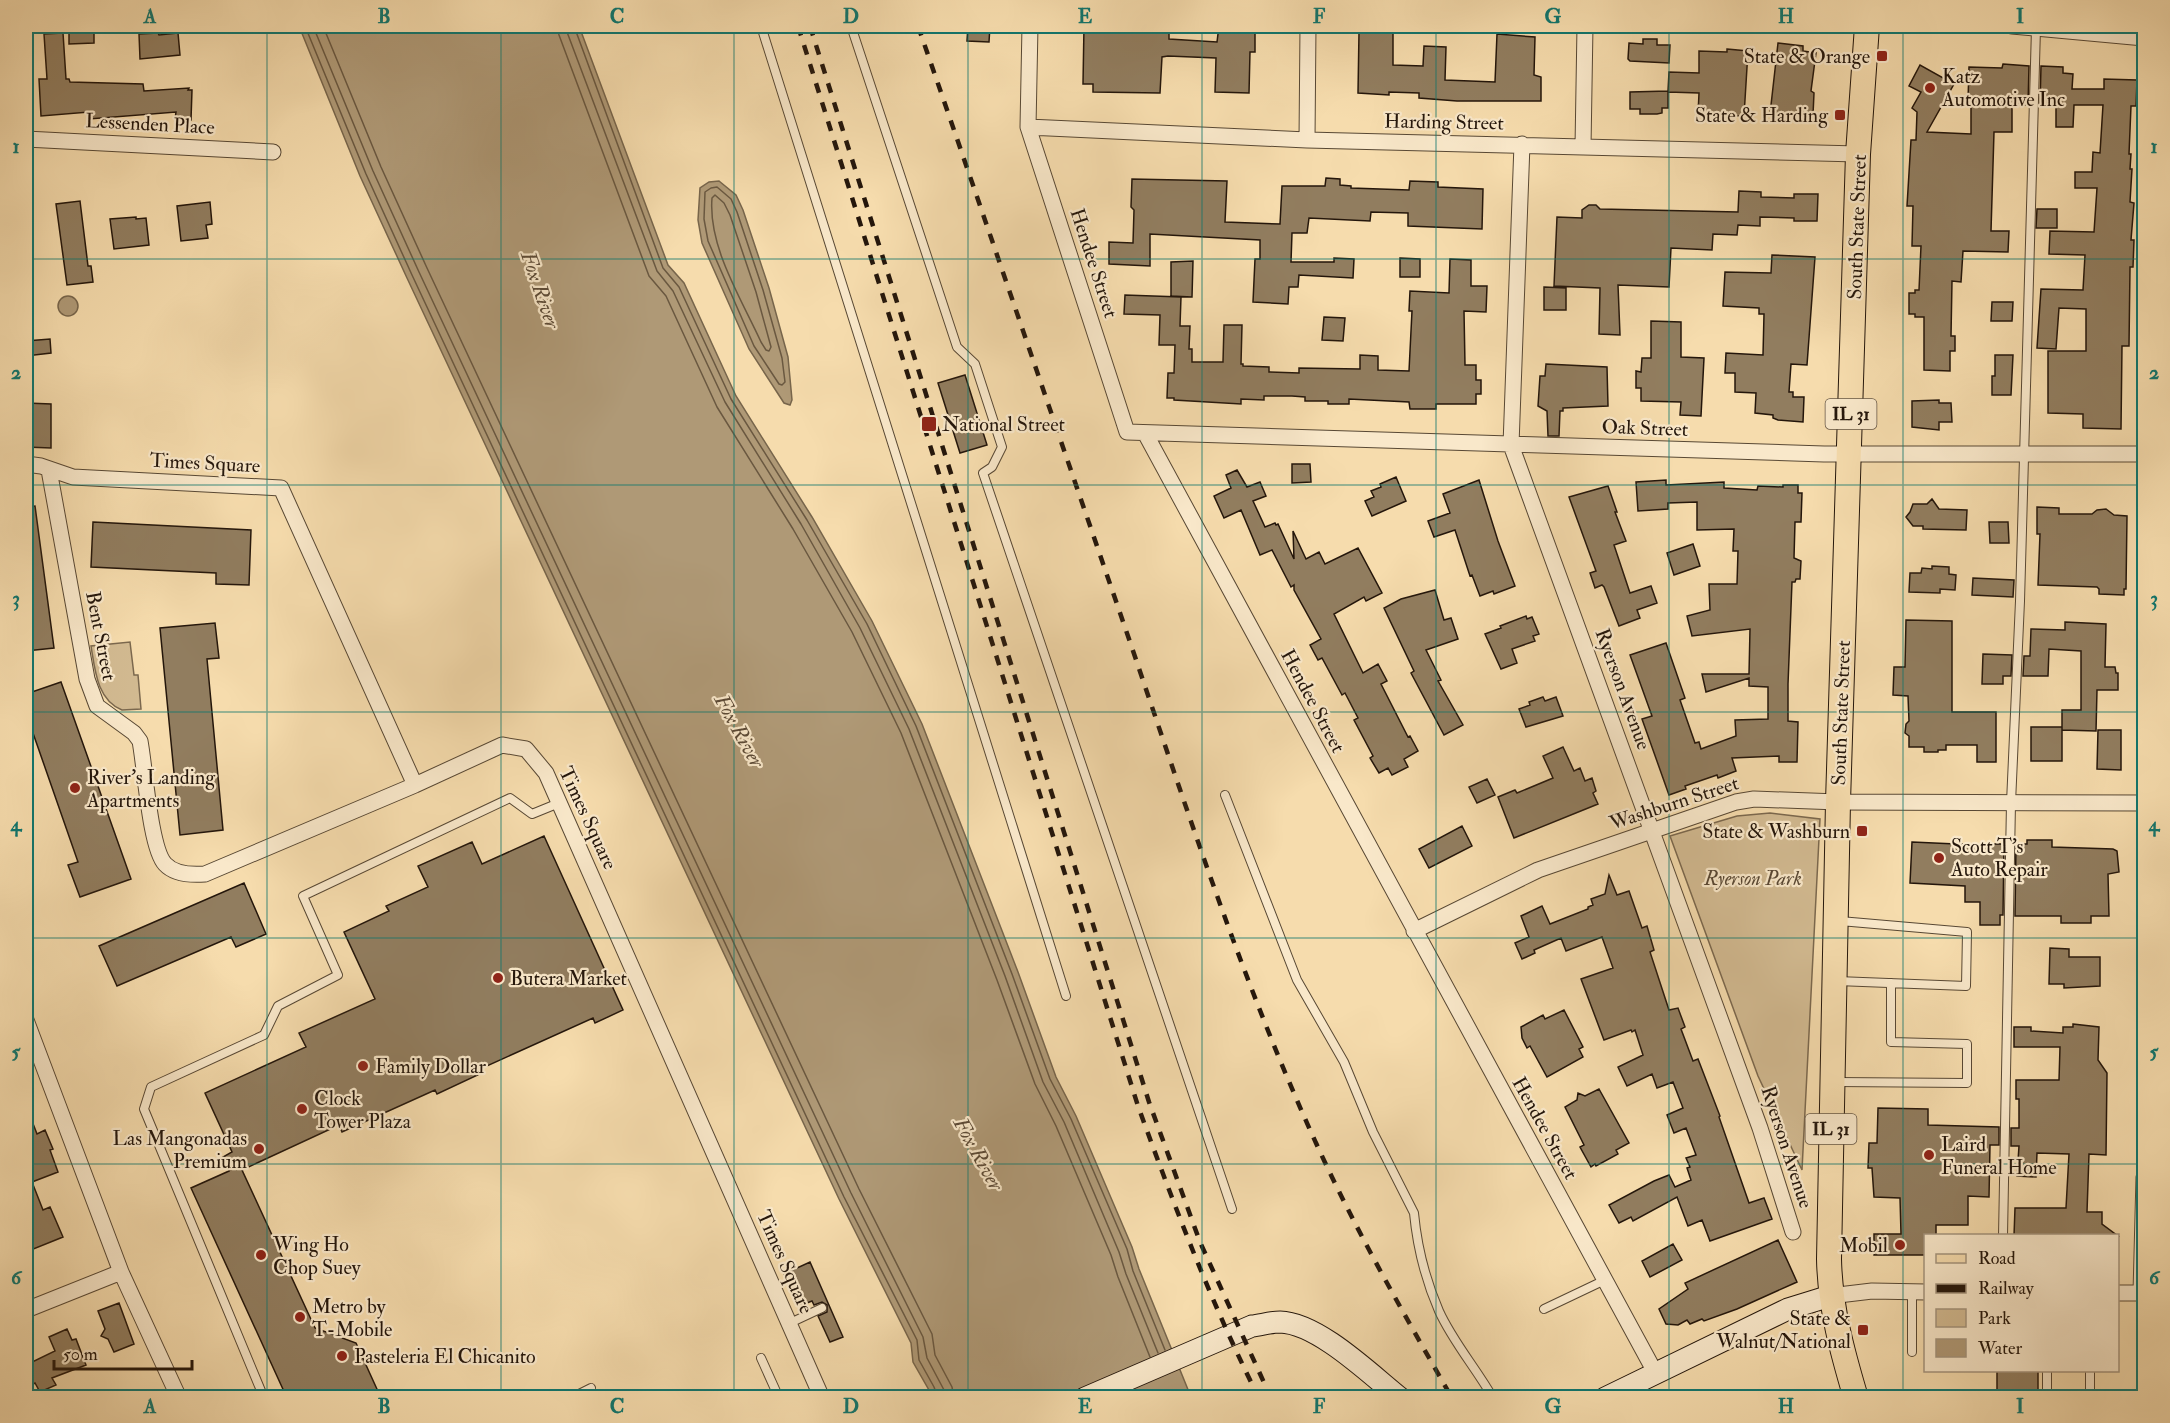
<svg xmlns="http://www.w3.org/2000/svg" width="2170" height="1423" font-family="'IM FELL Double Pica',serif">
<rect width="100%" height="100%" fill="#f6dcad"/>
<filter id="stains"><feTurbulence type="fractalNoise" baseFrequency=".00333" numOctaves="4"/><feColorMatrix values="0 0 0 0 .2 0 0 0 0 .09 0 0 0 0 .02 0 0 0 .5 -.17"/></filter>
<radialGradient id="worn" r=".72"><stop offset=".6" stop-color="#630" stop-opacity="0"/><stop offset="1" stop-color="#630" stop-opacity=".3"/></radialGradient>
<path fill="#d2ba91" stroke="#7b684e" stroke-width="1.5" d="M130,642L134,675H138L141,709L122,710C97,700 95,670 91,646Z
M1770,813L1820,819L1802,1170L1758,1076L1670,836L1737,816Z"/>
<path fill="#af9976" stroke="#77654b" stroke-width="1.5" d="M299,26H579L668,265L684,283L736,396L812,517L872,621L922,724L1018,972L1056,1077L1076,1116L1132,1247L1139,1269L1191,1397H933L913,1362L911,1343L839,1199L407,278L360,176Z
M719,181L736,195L743,210L769,288L788,357L792,400L790,405L784,403L749,349L702,243L698,220L700,188L709,182Z
M58 306a10 10 0 1 1 20 0a10 10 0 1 1-20 0Z"/>
<g fill="none" stroke-linecap="round" stroke-linejoin="round">
<path stroke="#6a5840" stroke-width="1.5" d="M305,26L366,174L412,275L844,1197L917,1340L919,1360L934,1387L938,1398
M313,26L373,171L419,272L851,1193L923,1337L927,1358L944,1390L945,1398
M323,26L381,167L427,268L859,1189L932,1334L935,1355L952,1387L954,1398
M557,26L559,35L649,276L666,296L717,407L793,529L852,632L901,733L997,980L1035,1084L1056,1126L1111,1255L1118,1277L1150,1357
M566,26L567,32L657,271L673,291L725,402L801,524L860,628L909,729L1005,976L1043,1082L1064,1122L1119,1252L1126,1274L1158,1353
M574,26L663,268L679,287L731,399L807,520L867,624L916,726L1012,974L1050,1079L1071,1119L1127,1249L1133,1271L1165,1350
M717,187L731,199L737,212L763,290L782,358L785,382L782,385L779,384L754,346L708,241L704,219L705,192L711,188Z
M715,195L724,203L730,215L756,292L771,347L769,351L766,350L761,342C741,298 708,247 712,198Z"/>
</g>
<path fill="#917d5f" stroke="#24160b" stroke-width="1.5" d="M69,26H94V43L69,44Z
M968,26H990L989,42L967,41Z
M1084,26H1111V27L1148,28V26H1169V39L1217,42L1219,26L1253,27V31H1255V52H1250L1249,93L1215,92L1216,58L1168,56L1162,57L1160,93L1093,92V84H1083Z
M1371,30L1393,33V65L1423,66L1424,46L1446,47L1445,80L1495,82L1497,34L1535,37L1534,75L1541,77V101H1457L1419,98V93L1389,92V95L1358,93L1359,32H1371Z
M63,33L66,79H69L70,82L143,84L144,91L189,88L188,90H192L191,120L175,119L176,112L89,119V112L41,116L39,79H47L44,34Z
M158,33L159,35L178,33L180,55L140,59L139,34Z
M1643,39H1657V45H1670L1669,63L1630,61L1628,59L1629,43L1643,44Z
M1778,43L1803,46V51L1816,53L1811,91L1814,93L1813,115L1770,114Z
M1727,49L1748,51L1744,116L1698,115L1699,93L1668,92V108H1662V113L1657,114H1640V109H1630V92L1668,91L1669,72L1699,73V51L1727,52Z
M2003,64L2029,66L2028,105H2012V132H1994L1991,231H2009L2008,252L1963,251L1961,282L1952,281L1951,336H1955V351H1950V371L1924,370V317H1915V314H1909V293H1915V290H1919L1921,246H1912L1913,206H1907L1911,140H1916L1917,112L1912,108L1921,92L1909,86L1920,65L1954,84L1927,132L1971,134V101H1968L1969,67L2002,68Z
M2041,66L2063,67V73L2073,74L2072,89H2104V79L2137,80L2136,106H2131L2129,154H2131L2130,169H2132L2130,202L2134,203L2131,240H2134L2133,267H2130L2129,346H2122L2121,429L2083,428V414L2048,413V351H2086V309L2059,308L2056,349L2037,348L2041,289L2083,290L2085,255L2049,254L2050,231L2094,232L2097,188H2075V172H2092L2093,152L2100,153L2103,105H2074L2073,127H2056V106L2040,105Z
M1326,178L1340,179V185L1351,186V188L1409,190L1410,181L1438,182V187L1483,189L1482,229L1408,226V213L1371,212L1370,221L1309,218L1307,233H1292L1291,262H1334V258L1354,259L1353,278L1299,275L1298,287H1289L1288,304L1253,302L1255,259H1260V240L1150,234V266L1109,264V242L1133,243L1134,210L1131,207L1132,179L1227,181L1225,222L1280,224L1282,186H1325Z
M1739,191L1761,192V197L1794,198V194H1818L1817,221H1794V218L1760,217V226L1738,225L1737,235L1713,234L1712,250L1671,248L1669,287L1618,285L1620,335L1599,334L1600,288L1554,286L1557,217L1582,218V210L1589,205H1596L1600,209L1738,212Z
M80,201L88,266H91L93,282L67,285L56,204Z
M210,202L212,224L206,225L208,238L181,241L177,206Z
M2037,209H2057V228H2036Z
M136,217V219L146,218L149,245L114,249L110,219Z
M1772,255L1815,257L1807,365L1791,364L1789,392H1793V397H1804L1803,422L1778,420L1773,418V415L1755,413L1756,393L1735,392V373H1725L1726,353L1763,355L1764,314H1759V308L1723,306L1725,272L1771,273Z
M1400,258L1420,259V277H1400Z
M1450,259L1471,260V286H1487L1486,312L1464,311L1465,365H1476V380H1481V394H1476V404H1436V409H1410L1409,402L1349,399V404H1328V401H1305V397L1292,396H1264V400L1241,399V404L1174,400V398H1167L1168,373H1174L1175,345H1159L1160,315L1124,314L1125,295L1181,297L1180,326H1190L1189,349H1192V362H1223L1224,325H1242L1241,364H1243V366L1269,367V372L1299,373V368L1360,369V355L1378,356V370L1409,371L1412,311H1409L1410,291L1449,293Z
M1193,261L1192,297L1171,296V262Z
M1544,287L1566,288V310H1544Z
M1992,302H2013L2012,321H1991Z
M1324,317L1345,318L1343,341L1322,340Z
M1651,321L1681,322V357L1704,358L1701,416L1680,415L1681,402L1641,401V388H1636V371L1641,372L1642,358H1651Z
M50,339L51,353L26,356V341Z
M1995,355H2013L2011,395H1992V376H1995Z
M1546,364L1607,367L1608,406L1563,408V411H1560L1559,436H1548L1547,411L1538,406L1540,376H1545Z
M965,375L987,445L960,453L938,383Z
M1939,400V403H1951L1952,422H1939V430L1912,427V401Z
M26,403L51,404V448L26,447Z
M1292,464H1310L1311,482L1292,483Z
M1237,470L1247,487L1260,482L1266,496L1253,501L1265,527L1275,523L1276,525L1278,524L1294,559L1293,531L1306,559L1319,552L1325,564L1358,548L1382,593L1366,601L1364,597L1334,614L1363,673L1378,664L1387,681L1381,684L1408,737L1410,736L1418,751L1404,759L1408,767L1392,775L1388,768L1379,773L1370,758L1373,756L1354,720L1358,718L1345,693L1342,695L1322,658L1318,660L1310,645L1321,639L1294,590V585L1291,587L1272,550L1260,555L1241,510L1224,518L1214,496L1231,488L1226,475Z
M1396,477L1406,501L1372,516L1365,501L1374,497L1371,491L1381,487L1380,484Z
M1479,480L1498,541L1515,586L1494,594L1493,591L1480,596L1472,575L1470,576L1455,530L1434,537L1428,521L1450,513L1443,494Z
M1666,480V485L1724,482V488L1757,490L1758,486L1783,487V485H1798V493H1802L1801,522H1795L1794,558L1801,561L1800,579H1796L1795,582H1792L1788,684V721L1798,722L1797,762H1779V756L1732,758L1736,771L1718,778L1717,775L1685,786L1686,789L1669,795L1642,719L1652,716L1630,655L1666,643L1685,698L1680,700L1695,743L1699,742L1701,749L1736,736L1735,720L1768,719V687L1749,686V678L1706,692L1702,674H1749L1750,629L1692,636L1687,616L1710,610L1709,584H1737L1738,551H1733L1734,529L1697,530V502L1668,503V509L1638,511L1636,482Z
M1608,486L1617,512H1615L1626,541L1614,545L1630,593L1651,586L1657,603L1637,610L1640,618L1619,626L1604,587L1602,585L1595,588L1590,573L1596,571L1569,497Z
M1932,499L1939,509L1967,510L1966,530L1923,529V526H1913L1906,517L1910,512L1913,504H1927Z
M35,506L54,648L26,651V507Z
M2037,507L2059,508V514H2092L2097,510L2106,509L2114,515L2127,516L2126,589H2124V595L2099,594V589L2097,587L2038,585L2040,534H2037Z
M93,522L251,530L249,585L216,584V573L91,567Z
M1989,522H2008L2009,543H1990Z
M1693,544L1700,566L1674,575L1667,553Z
M1932,566L1949,567V574L1956,575L1955,590L1940,589V593L1909,592L1910,573H1921L1922,568L1932,569Z
M1973,578L2014,580L2013,597L1972,595Z
M1435,590L1444,620L1451,618L1458,639L1426,650L1441,680L1438,681L1463,725L1444,735L1411,673L1414,671L1384,608L1401,599Z
M1526,616L1527,619L1532,617L1539,634L1533,636L1535,641L1512,649L1517,663L1501,669L1485,634L1501,628L1500,626Z
M1906,620L1952,621V712H1996V762H1977V745H1946V750H1938V752H1924V747H1909V736L1905,733L1906,724L1909,721L1908,696L1893,695L1894,667H1905Z
M2065,622L2106,624L2105,667H2115L2116,673H2118V690H2097L2096,731L2062,730V710H2081V651L2049,649L2048,676H2023L2024,656H2030L2031,629L2065,630Z
M215,623L219,658L207,659L223,830L180,835L160,628Z
M1983,654L2012,655L2011,676H2003V684H1982Z
M61,682L131,879L80,897L68,865L78,862L26,713V694Z
M1543,697L1545,701L1556,697L1563,716L1526,727L1519,709L1530,705L1529,702Z
M2031,727H2062V761H2031Z
M2098,730H2121V770L2097,769Z
M1563,747L1574,771L1580,768L1585,781L1592,778L1596,791L1593,793L1598,804L1514,838L1498,797L1515,790L1517,793L1553,778L1543,756Z
M1487,779L1495,795L1477,803L1469,787Z
M1462,826L1472,846L1429,868L1419,849Z
M544,836L623,1010L595,1023L593,1018L480,1069L482,1073L437,1094L435,1090L342,1132L339,1125L242,1170L315,1328L356,1343L381,1398H287L191,1188L229,1171L223,1157L232,1152L205,1093L306,1047L299,1033L375,999L344,932L389,911L386,906L428,887L418,866L472,842L482,864Z
M2027,840H2052V847L2113,849L2117,851L2119,872L2108,874L2109,916H2091V923H2061V916H2015L2016,844H2027Z
M1912,842L1956,844H2004L2003,915H2000V925H1980V902H1965V886L1910,883Z
M1609,875L1617,895L1629,891L1642,928L1647,926L1654,950L1650,952L1669,1010L1678,1008L1685,1027L1681,1029L1693,1061L1698,1059L1720,1116L1719,1117L1749,1203L1764,1198L1772,1219L1710,1241L1702,1220L1688,1226L1677,1197L1633,1221L1631,1217L1619,1223L1609,1205L1654,1181L1669,1175L1675,1187L1691,1180L1687,1168L1690,1167L1686,1158L1696,1155L1686,1128L1674,1133L1667,1115L1683,1108L1673,1082L1657,1088L1652,1074L1627,1086L1618,1067L1643,1055L1635,1030L1632,1032L1631,1030L1604,1040L1581,979L1613,968L1602,937L1566,951L1561,938L1534,950L1535,953L1522,959L1515,943L1529,937L1521,916L1542,906L1550,924L1588,909V907L1593,905L1591,899L1605,894Z
M244,883L266,934L236,947L231,937L117,986L99,946Z
M2050,948L2069,949V957H2100V986L2064,988V984H2049Z
M1564,1010L1583,1047L1579,1049L1583,1057L1547,1077L1530,1046L1527,1048L1522,1038L1521,1027L1543,1015L1545,1019Z
M2073,1024L2099,1027L2098,1060L2107,1073L2106,1155L2089,1154L2087,1212H2102V1224L2118,1236H2014L2015,1208H2066L2069,1154L2037,1153L2036,1177L2017,1176L2019,1146H2011V1128H2019V1099H2016V1080H2059L2060,1047H2014V1027H2031V1031L2063,1033V1027H2073Z
M1599,1089L1629,1143L1616,1150L1618,1154L1596,1166L1595,1164L1591,1167L1580,1147L1584,1145L1565,1107L1577,1100L1578,1093L1585,1096Z
M27,1108L37,1134L45,1130L53,1149L50,1150L58,1172L32,1182L43,1210L50,1207L63,1237L26,1252V1109Z
M1878,1108L1928,1109V1125L1999,1127V1145H1990L1989,1197L1968,1196V1225H1936V1236H1926V1255H1874V1234H1901L1900,1198L1874,1197L1872,1168H1868L1869,1143H1877Z
M1778,1240L1797,1282L1737,1309L1704,1321L1702,1319L1690,1324L1687,1320L1678,1325L1666,1324L1659,1309L1688,1289L1685,1283Z
M1673,1244L1682,1260L1650,1277L1642,1261Z
M810,1262L843,1337L830,1342L818,1316L827,1312V1305L822,1302L814,1305L812,1301L799,1306L784,1274Z
M119,1303L134,1344L114,1352L108,1339L101,1336L105,1329L98,1311Z
M67,1329L72,1340L76,1339L86,1365L52,1378L56,1385L40,1392L35,1383L26,1388V1365L55,1351L49,1337Z
M1997,1371H2038V1398H1997Z"/>
<g fill="none" stroke-linecap="round" stroke-linejoin="round">
<defs>
<path id="lane" d="M761,26L1066,996
M851,26L957,347L975,364L1002,447L992,467L983,473L1232,1209
M1225,795L1297,980L1344,1062L1373,1132L1414,1213C1417,1245 1426,1281 1439,1311C1453,1342 1476,1368 1493,1398
M1837,981L1966,986L1967,932L1840,921
M1836,1082L1967,1083V1044L1891,1042V983
M2003,1236L2011,803L2020,601L2036,28
M1544,1309L1605,1280
M790,1323L822,1308
M1912,1352V1291
M761,1358L779,1398
M2047,1370V1398
M2090,1370V1398
M264,1398L144,1109L151,1087L264,1035L278,1006L338,975L303,896L510,798L532,814L559,803
M571,1398L591,1388"/>
<path id="street" d="M1030,26L1028,127L1127,432L1824,454H2144
M2012,26L2144,38
M1028,127L1307,140L1858,154
M26,139L273,152
M1307,140L1308,26
M1522,144L1511,445L1760,1128L1793,1232
M1583,147L1585,26
M1145,433L1656,1374
M26,464L41,466L73,477L281,488L415,785
M49,470L87,679L97,706L134,733L140,741C145,767 150,848 165,864C175,875 192,875 205,874L415,785L502,745L526,749L546,773L822,1398
M1414,931L1538,870L1736,802L1754,799L1838,802L2144,803
M26,1020L121,1272L179,1398
M2118,1293H2144
M2141,1293L2144,1177
M1830,1296L1872,1291L1926,1292
M26,1310L121,1272"/>
<path id="secondary" d="M1085,1398L1252,1326C1261,1325 1271,1322 1280,1322C1318,1323 1370,1374 1400,1398
M1605,1398L1788,1309L1830,1296"/>
<path id="primary" d="M1856,1398C1842,1351 1830,1307 1829,1259L1838,802L1858,154L1867,26"/>
</defs>
<use href="#lane" stroke="#584834" stroke-width="10"/>
<use href="#street" stroke="#584834" stroke-width="17"/>
<use href="#secondary" stroke="#24160b" stroke-width="23"/>
<use href="#primary" stroke="#24160b" stroke-width="26"/>
<use href="#lane" stroke="#f9e8ca" stroke-width="8"/>
<use href="#street" stroke="#f9e8ca" stroke-width="15"/>
<use href="#secondary" stroke="#f9e8ca" stroke-width="21"/>
<use href="#primary" stroke="#f6dcad" stroke-width="24"/>
<path stroke="#24160b" stroke-width="4.5" stroke-dasharray="10 10" stroke-linecap="butt" d="M798,26L1138,1106C1174,1205 1211,1303 1259,1398
M810,26L1149,1102L1200,1242L1271,1398
M918,26C985,219 1051,413 1118,607C1180,787 1237,970 1316,1143C1356,1231 1404,1314 1452,1398"/>
</g>
<path fill="none" stroke="#0f766e" stroke-width="1.5" stroke-opacity="0.55" d="M267,26V1398M501,26V1398M734,26V1398M968,26V1398M1202,26V1398M1436,26V1398M1669,26V1398M1903,26V1398M26,259H2144M26,485H2144M26,712H2144M26,938H2144M26,1164H2144"/>
<g fill="#8f2418" stroke="#f9e8ca" stroke-width="2">
<rect x="1876" y="50" width="12" height="12" rx="3"/>
<circle cx="1930" cy="88" r="6"/>
<rect x="1834" y="109" width="12" height="12" rx="3"/>
<rect x="921" y="416" width="16" height="16" rx="3"/>
<circle cx="75" cy="788" r="6"/>
<rect x="1856" y="825" width="12" height="12" rx="3"/>
<circle cx="1939" cy="858" r="6"/>
<circle cx="498" cy="978" r="6"/>
<circle cx="363" cy="1066" r="6"/>
<circle cx="302" cy="1109" r="6"/>
<circle cx="259" cy="1149" r="6"/>
<circle cx="1929" cy="1155" r="6"/>
<circle cx="1900" cy="1245" r="6"/>
<circle cx="261" cy="1255" r="6"/>
<circle cx="300" cy="1317" r="6"/>
<rect x="1857" y="1324" width="12" height="12" rx="3"/>
<circle cx="342" cy="1356" r="6"/>
</g>
<g text-anchor="middle" dominant-baseline="central" stroke-width="4.5" stroke-linejoin="round" paint-order="stroke">
<g fill="#f9e8ca" stroke="#645544" stroke-width="1.5">
<rect x="1825.5" y="399" width="51" height="30" rx="4.5"/>
<rect x="1805.5" y="1114" width="51" height="30" rx="4.5"/>
</g>
<g font-size="18" font-weight="bold" fill="#24160b">
<text x="1851" y="414">IL 31</text>
<text x="1831" y="1129">IL 31</text>
</g>
<g font-size="20" fill="#24160b" stroke="#f9e8ca" text-anchor="start">
<text x="1870" y="56" text-anchor="end">State &amp; Orange</text>
<text x="1942" y="76">Katz<tspan x="1942" dy="23">Automotive Inc</tspan></text>
<text x="1828" y="115" text-anchor="end">State &amp; Harding</text>
<text x="942" y="424">National Street</text>
<text x="87" y="777">River's Landing<tspan x="87" dy="23">Apartments</tspan></text>
<text x="1850" y="831" text-anchor="end">State &amp; Washburn</text>
<text x="1951" y="846">Scott T's<tspan x="1951" dy="23">Auto Repair</tspan></text>
<text x="510" y="978">Butera Market</text>
<text x="375" y="1066">Family Dollar</text>
<text x="314" y="1098">Clock<tspan x="314" dy="23">Tower Plaza</tspan></text>
<text x="247" y="1138" text-anchor="end">Las Mangonadas<tspan x="247" dy="23">Premium</tspan></text>
<text x="1941" y="1144">Laird<tspan x="1941" dy="23">Funeral Home</tspan></text>
<text x="273" y="1244">Wing Ho<tspan x="273" dy="23">Chop Suey</tspan></text>
<text x="1888" y="1245" text-anchor="end">Mobil</text>
<text x="312" y="1306">Metro by<tspan x="312" dy="23">T-Mobile</tspan></text>
<text x="1851" y="1318" text-anchor="end">State &amp;<tspan x="1851" dy="23">Walnut/National</tspan></text>
<text x="354" y="1356">Pasteleria El Chicanito</text>
</g>
<g font-size="20" fill="#24160b" stroke="#f9e8ca">
<text transform="translate(1444 122) rotate(1)">Harding Street</text>
<text transform="translate(150 124) rotate(3)">Lessenden Place</text>
<text transform="translate(1857 227) rotate(-88)">South State Street</text>
<text transform="translate(1094 263) rotate(72)">Hendee Street</text>
<text transform="translate(1645 428) rotate(2)">Oak Street</text>
<text transform="translate(205 463) rotate(3)">Times Square</text>
<text transform="translate(101 636) rotate(79)">Bent Street</text>
<text transform="translate(1623 689) rotate(70)">Ryerson Avenue</text>
<text transform="translate(1313 701) rotate(62)">Hendee Street</text>
<text transform="translate(1841 713) rotate(-88)">South State Street</text>
<text transform="translate(1674 803) rotate(-18)">Washburn Street</text>
<text transform="translate(588 818) rotate(65)">Times Square</text>
<text transform="translate(1545 1128) rotate(61)">Hendee Street</text>
<text transform="translate(1787 1147) rotate(72)">Ryerson Avenue</text>
<text transform="translate(785 1262) rotate(66)">Times Square</text>
</g>
<g font-size="20" font-style="italic" fill="#584733" stroke="#f9e8ca">
<text x="1753" y="878">Ryerson Park</text>
</g>
<g font-size="21" font-style="italic" fill="#5c4a36" stroke="#f9e8ca">
<text transform="translate(540 290) rotate(71)">Fox River</text>
<text transform="translate(739 731) rotate(61)">Fox River</text>
<text transform="translate(978 1154) rotate(61)">Fox River</text>
</g>
</g>
<rect width="2170" height="1423" fill="none" stroke="#f6dcad" stroke-width="66"/>
<rect x="1924" y="1234" width="195" height="138" fill="#f9e8ca" stroke="#a4947e" stroke-width="1.5"/>
<rect x="1936" y="1254" width="30" height="9" fill="#f6dcad" stroke="#a4947e" stroke-width="1.5"/>
<text x="1978" y="1264" font-size="18" fill="#24160b">Road</text>
<rect x="1936" y="1284" width="30" height="9" fill="#24160b" stroke="#a4947e" stroke-width="1.5"/>
<text x="1978" y="1294" font-size="18" fill="#24160b">Railway</text>
<rect x="1936" y="1309" width="30" height="18" fill="#d2ba91" stroke="#a4947e" stroke-width="1.5"/>
<text x="1978" y="1324" font-size="18" fill="#24160b">Park</text>
<rect x="1936" y="1339" width="30" height="18" fill="#af9976" stroke="#a4947e" stroke-width="1.5"/>
<text x="1978" y="1354" font-size="18" fill="#24160b">Water</text>
<path d="M54 1360v9h138v-9" fill="none" stroke="#24160b" stroke-width="3"/>
<text x="63" y="1360" font-size="18" fill="#24160b" stroke="#f9e8ca" stroke-width="4.5" paint-order="stroke">50 m</text>
<rect x="33" y="33" width="2104" height="1357" fill="none" stroke="#0f766e" stroke-width="2"/>
<g font-size="20" text-anchor="middle" font-weight="bold" fill="#0f766e">
<text x="150" y="23">A</text>
<text x="384" y="23">B</text>
<text x="617" y="23">C</text>
<text x="851" y="23">D</text>
<text x="1085" y="23">E</text>
<text x="1319" y="23">F</text>
<text x="1553" y="23">G</text>
<text x="1786" y="23">H</text>
<text x="2020" y="23">I</text>
<text x="16" y="153">1</text>
<text x="2154" y="153">1</text>
<text x="16" y="379">2</text>
<text x="2154" y="379">2</text>
<text x="16" y="605">3</text>
<text x="2154" y="605">3</text>
<text x="16" y="831">4</text>
<text x="2154" y="831">4</text>
<text x="16" y="1058">5</text>
<text x="2154" y="1058">5</text>
<text x="16" y="1284">6</text>
<text x="2154" y="1284">6</text>
<text x="150" y="1413">A</text>
<text x="384" y="1413">B</text>
<text x="617" y="1413">C</text>
<text x="851" y="1413">D</text>
<text x="1085" y="1413">E</text>
<text x="1319" y="1413">F</text>
<text x="1553" y="1413">G</text>
<text x="1786" y="1413">H</text>
<text x="2020" y="1413">I</text>
</g>
<rect width="100%" height="100%" filter="url(#stains)"/>
<rect width="100%" height="100%" fill="url(#worn)"/>
</svg>
